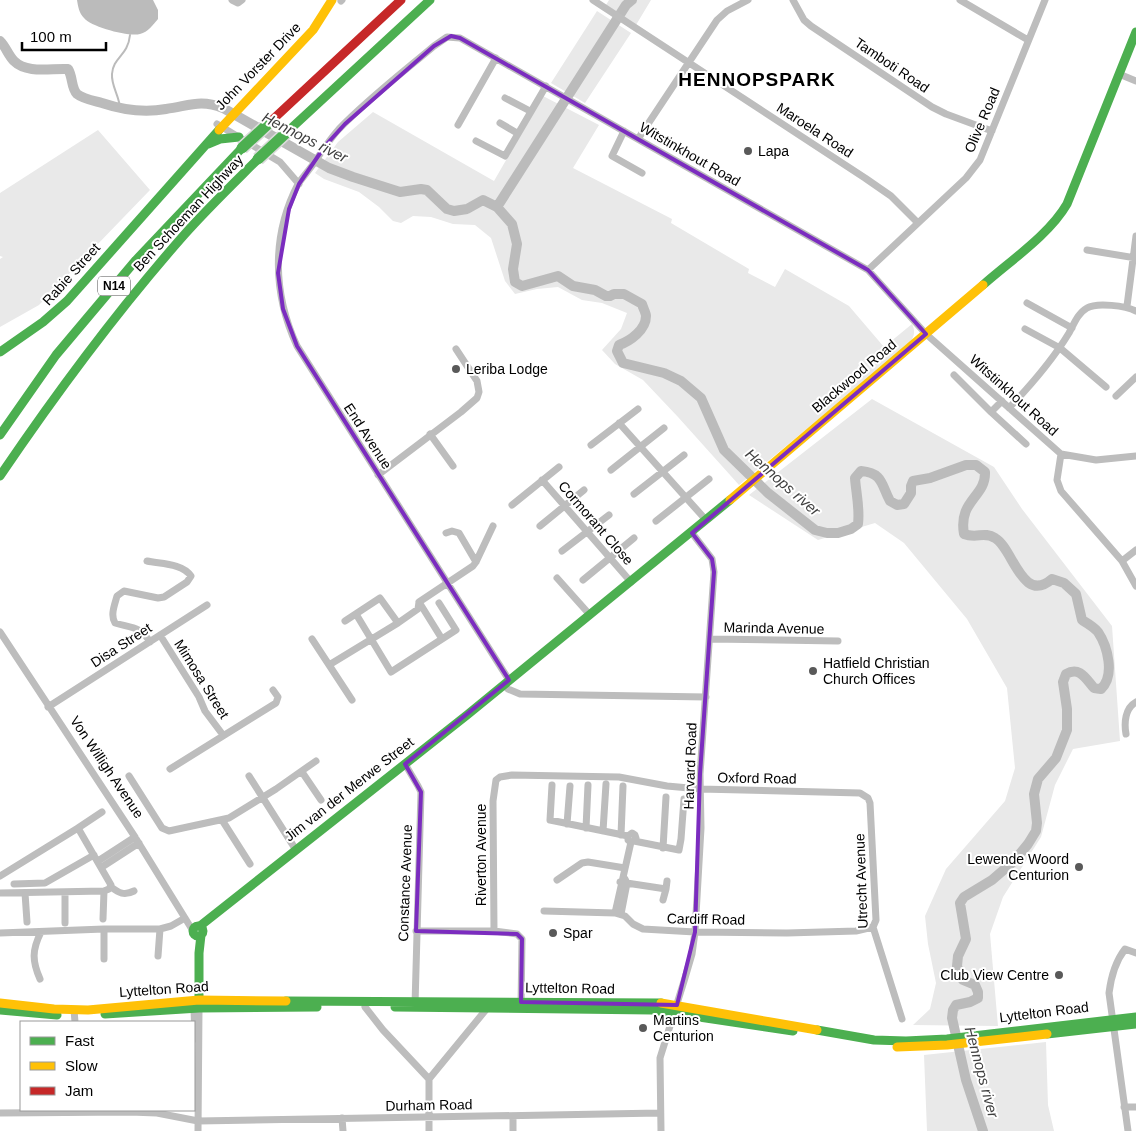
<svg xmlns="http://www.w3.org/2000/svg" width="1136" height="1131" font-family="Arial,sans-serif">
<rect width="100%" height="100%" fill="#fff"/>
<path fill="#e9e9e9" d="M609,0H651L636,25L606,5Z
M597,11L631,33L585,103L551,83Z
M543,96L599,125L573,168L672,219L671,223L749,269L748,273L775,287L785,269L849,306L884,347L912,324C920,339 903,349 892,358L739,485L678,417L643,380L615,364L602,350L621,329L627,313L602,303L582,300L558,287L537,289L515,294L505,281L491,238L475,225L453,224L431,217L413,216L401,223L393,221L379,207L359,192L324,179L315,173L338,142L373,112L494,181Z
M98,130L150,190L39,305L0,327V259L3,257L0,256V193Z
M872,399L994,467L1022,509L1112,626L1120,741L1073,749L1055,785L1041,837L1003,897L990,934L998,1026L913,1025L930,1009L936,983L928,944L925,916L946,869L1005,801L1015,768L1007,688L967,619L904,543L875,523L818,540L749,495Z
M1046,1042L1048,1105L1054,1131H927L924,1055Z"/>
<path fill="#bbb" d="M77,0H153L158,10V19C153,25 148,32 140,34C129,37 91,27 84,18C79,13 78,6 77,0Z
M978,1113L982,1114L987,1131H979L975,1119Z"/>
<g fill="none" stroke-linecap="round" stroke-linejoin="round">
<path stroke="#bbb" stroke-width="2" d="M120,109C120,97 111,86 112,74C113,57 128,56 130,35"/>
<path stroke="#bbb" stroke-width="10" d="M0,41C6,47 8,55 14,61C27,74 51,68 68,69C73,77 71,88 77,94C83,99 95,101 102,103C123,110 144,113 166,109C189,106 200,99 223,108L329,168L353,177L400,192L421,189L427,190L447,209L454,211L467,209L483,200L497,207L512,224L517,244L513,269L515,282L522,286L558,276L573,286L595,290L606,296H610L614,294H624L642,304C643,308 646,313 646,316C646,330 630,341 619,345L617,351L623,363L664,373L681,381L701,398L724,450L768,493L815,530L827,533H838L851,529L858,524C860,508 856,493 855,478L861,471C883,473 881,484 890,501L897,505L904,504L911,493V486L913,481L930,478L966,465H976L985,472C986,497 958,500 964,534C977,539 984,531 995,538C1013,548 1022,605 1052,579L1064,583L1076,594L1082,620C1087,623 1094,627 1098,632C1108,647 1115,676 1101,689L1094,688C1086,679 1080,666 1066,674L1063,682L1067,709V730L1056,758L1038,779L1034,794L1037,823L1036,831L1028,844L1014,861L992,880L964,897L960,903L966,939L958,956L957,966L960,976L963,980L975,985L978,992V998L970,1002L956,1005L953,1010L952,1018L966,1080L983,1131
M497,207L626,5L632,0"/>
<path stroke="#bdbdbd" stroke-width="7" d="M232,0L238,3L242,0
M593,0L865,178L891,196L918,223
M793,0L804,20L811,26L932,107L946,114L992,131
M960,0L1028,40
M341,1L342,0
M1119,74L1136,81
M505,98L530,111
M500,123L517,133
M217,124L280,162L299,184
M458,125L496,58
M624,131L612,156L642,173
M638,139L717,20L727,11L748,0
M476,141L505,156L546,86
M1087,250L1136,258
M868,270L966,178L980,160L1045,0
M1027,303L1072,328
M1127,306L1136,236
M1025,329L1060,348L1106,387
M954,375L991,412
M1116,396L1136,377
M1002,401L991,412L1026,444
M1009,408C1032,384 1052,361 1069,333C1074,324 1078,313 1087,308C1097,302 1126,306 1136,311
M619,423L706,520
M430,434L453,466
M591,445L638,409
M1061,454L1057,480L1061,491L1122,561L1136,586
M1061,454L1096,460L1136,456
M611,470L664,428
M378,475L461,412L477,398L479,392L477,381L456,349
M542,480L631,582
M634,494L684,455
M512,505L559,467
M656,521L709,479
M540,526L584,490
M446,533L452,531L459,533L476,562
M562,551L609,515
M147,561C160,564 182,563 191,576L187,582L164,597L158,598L124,591L117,596C115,604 110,615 115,623C132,628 140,626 150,642
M1122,561L1136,550
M557,578L590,615
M583,580L634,538
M419,602L442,639
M356,614L391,672L456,630L439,603
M345,621L380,598L398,623
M0,632L135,837L193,931
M160,635L199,697L205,711L223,735
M312,639L352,700
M710,639L838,641
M329,665L398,623L418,609L419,602L473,566L476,562L493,526
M509,680L297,346C273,294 271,236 298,184C303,177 309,170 314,163C322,151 330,139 339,129C368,99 402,73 434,46L447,37L460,38L868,270L926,334L1061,454
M504,685L508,689L520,694L706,697
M48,707L207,605
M1126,734C1124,723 1125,708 1136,702
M405,764L418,786L421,792L415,1005
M170,769L276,703L278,697L273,690
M302,772L321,800
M129,776L162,828L169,831L229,818L276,789L316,761
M249,776L296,850
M552,785L550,820L628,836
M222,820L250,864
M567,824L570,786
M78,828L102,812
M586,828L588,785
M603,831L606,784
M621,835L623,786
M634,841L679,850L681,839L684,799
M663,848L666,797
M98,861L135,837
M102,867L139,843
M0,876L78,828L111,885L109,889L104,891L0,893
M557,880L582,863L588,862L625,868
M620,882L666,889L663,900
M14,884L45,883L94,855
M111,887C119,893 124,896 134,891
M666,889L667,881
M65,892V923
M25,893L27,922
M544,911L615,913L625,916L633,924L643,929L695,932L787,933L856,931L873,927
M615,913L631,842L634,841L636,838L635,835L632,833L628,836V840L631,842
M621,914L627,883L625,879
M103,919L104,891
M416,931H494L517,934L522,939L521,1007
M494,931L493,801L496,780L500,777L512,775L619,777L667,786L700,789L860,793L868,798L870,803L876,920L873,927L902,1019
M0,933L104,929H160L171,926L185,918
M158,956L160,929
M104,959V929
M40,979C32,961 32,950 41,932
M365,1007L383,1030L429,1079
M194,1008L195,1039
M74,1010L75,1022
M429,1079L489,1006
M1124,1107H1136
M0,1113L130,1112L157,1113L198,1121L660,1113
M513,1116V1131
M342,1118L343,1131
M198,1131L199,1008
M429,1131V1079
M661,1131L660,1058L685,978L692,954L695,932L701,828L700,774L714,572L712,559L692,533
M1128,1131L1109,993C1111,977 1115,962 1125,949L1136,953"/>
<path stroke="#4caf50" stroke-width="9" d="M286,133L430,0
M208,144L220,139L239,137
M983,285C1010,261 1049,235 1067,204L1136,32
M0,352L43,322L67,301L219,130
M0,435L56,355L136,260L242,148
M0,476C57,392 117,311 184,235C207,209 233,184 258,159
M193 931a5 5 0 1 1 10 0a5 5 0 1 1-10 0Z
M200,926L467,715L730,500
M286,1001L661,1003
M199,1005V953L201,935
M395,1007L652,1010L793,1031
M0,1010L57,1015
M105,1014L199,1008L317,1007
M817,1030L874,1040L906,1041L947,1039L1136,1017
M1047,1034L1136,1024"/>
<path stroke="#ffc107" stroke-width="9" d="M219,130L313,30L332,0
M730,500L983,285
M0,1003L54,1009L88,1010L199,1000L286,1001
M661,1003L817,1030
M897,1047L947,1045L1047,1034"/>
<path stroke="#c62828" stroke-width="9" d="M269,123L401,0"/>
<defs>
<path id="fast-bridge" d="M242,148L269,123
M258,159L286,133"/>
</defs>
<use href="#fast-bridge" stroke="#dbdbdb" stroke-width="14" stroke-linecap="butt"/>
<use href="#fast-bridge" stroke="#4caf50" stroke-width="11"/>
</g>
<path fill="none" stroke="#7b2cbf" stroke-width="4" stroke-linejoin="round" d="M451,36L460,38L868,270L926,334L692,533L712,559L714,572L700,774L695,932L677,1005L521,1002L522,939L517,934L416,931L421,792L405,764L509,680L297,346L283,309L278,273L289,209L299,184L325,146L345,124L434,46Z"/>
<g fill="#595959" stroke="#fff" stroke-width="2">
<circle cx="748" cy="151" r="5"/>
<circle cx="456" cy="369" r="5"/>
<circle cx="813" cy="671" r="5"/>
<circle cx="1079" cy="867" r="5"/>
<circle cx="553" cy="933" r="5"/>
<circle cx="1059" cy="975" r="5"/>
<circle cx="643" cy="1028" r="5"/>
</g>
<g text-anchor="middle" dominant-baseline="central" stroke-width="4" stroke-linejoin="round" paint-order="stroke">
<rect fill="#fff" stroke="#4c4c4c" stroke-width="1" x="98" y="276.5" width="32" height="19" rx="4"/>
<g font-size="12" font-weight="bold" fill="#000">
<text x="114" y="286">N14</text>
</g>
<g font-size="14" fill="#000" stroke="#fff">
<text transform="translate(892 65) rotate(34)">Tamboti Road</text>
<text transform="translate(258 66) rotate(-46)">John Vorster Drive</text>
<text transform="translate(982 120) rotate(-67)">Olive Road</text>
<text transform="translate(815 130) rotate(33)">Maroela Road</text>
<text transform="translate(690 154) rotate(30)">Witstinkhout Road</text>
<text transform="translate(188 213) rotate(-47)">Ben Schoeman Highway</text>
<text transform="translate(71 274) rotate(-48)">Rabie Street</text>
<text transform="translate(854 376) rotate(-40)">Blackwood Road</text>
<text transform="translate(1014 395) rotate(42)">Witstinkhout Road</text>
<text transform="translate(368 436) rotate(57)">End Avenue</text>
<text transform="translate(596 523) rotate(49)">Cormorant Close</text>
<text transform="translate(774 628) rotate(1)">Marinda Avenue</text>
<text transform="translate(121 645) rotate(-33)">Disa Street</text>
<text transform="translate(202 679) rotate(58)">Mimosa Street</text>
<text transform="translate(690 766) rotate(-88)">Harvard Road</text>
<text transform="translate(107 767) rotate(56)">Von Willigh Avenue</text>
<text transform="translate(757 778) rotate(1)">Oxford Road</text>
<text transform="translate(349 789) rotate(-38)">Jim van der Merwe Street</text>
<text transform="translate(481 855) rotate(-90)">Riverton Avenue</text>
<text transform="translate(861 881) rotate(-92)">Utrecht Avenue</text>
<text transform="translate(405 883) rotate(-88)">Constance Avenue</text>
<text transform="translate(706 919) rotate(1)">Cardiff Road</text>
<text transform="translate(570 988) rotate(1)">Lyttelton Road</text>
<text transform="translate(164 989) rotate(-4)">Lyttelton Road</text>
<text transform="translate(1044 1012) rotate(-7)">Lyttelton Road</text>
<text transform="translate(429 1105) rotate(-1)">Durham Road</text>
</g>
<g font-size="14" fill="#000" stroke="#fff" text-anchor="start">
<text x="758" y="151">Lapa</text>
<text x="466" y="369">Leriba Lodge</text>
<text x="823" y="663">Hatfield Christian<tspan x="823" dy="16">Church Offices</tspan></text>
<text x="1069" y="859" text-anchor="end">Lewende Woord<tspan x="1069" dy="16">Centurion</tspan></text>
<text x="563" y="933">Spar</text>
<text x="1049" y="975" text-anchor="end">Club View Centre</text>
<text x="653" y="1020">Martins<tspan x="653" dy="16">Centurion</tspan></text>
</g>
<g font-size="15" font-style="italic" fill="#3f3f3f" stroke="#fff">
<text transform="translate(305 137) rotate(27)">Hennops river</text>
<text transform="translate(783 482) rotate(41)">Hennops river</text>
<text transform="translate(982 1072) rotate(75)">Hennops river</text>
</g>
<g font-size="19" font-weight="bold" letter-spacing="1" fill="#000" stroke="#fff">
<text x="757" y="79">HENNOPSPARK</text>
</g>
</g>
<rect x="20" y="1021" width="175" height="90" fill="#ffffff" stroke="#999999"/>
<rect x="30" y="1037" width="25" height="8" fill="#4caf50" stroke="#999999"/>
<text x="65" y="1046" font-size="15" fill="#000000">Fast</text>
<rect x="30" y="1062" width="25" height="8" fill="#ffc107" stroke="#999999"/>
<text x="65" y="1071" font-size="15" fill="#000000">Slow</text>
<rect x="30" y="1087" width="25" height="8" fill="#c62828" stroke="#999999"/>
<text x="65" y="1096" font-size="15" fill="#000000">Jam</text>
<path d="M22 42v8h84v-8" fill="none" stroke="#000000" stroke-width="2.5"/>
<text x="30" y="42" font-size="15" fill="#000000" stroke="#ffffff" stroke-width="4" paint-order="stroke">100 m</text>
</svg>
